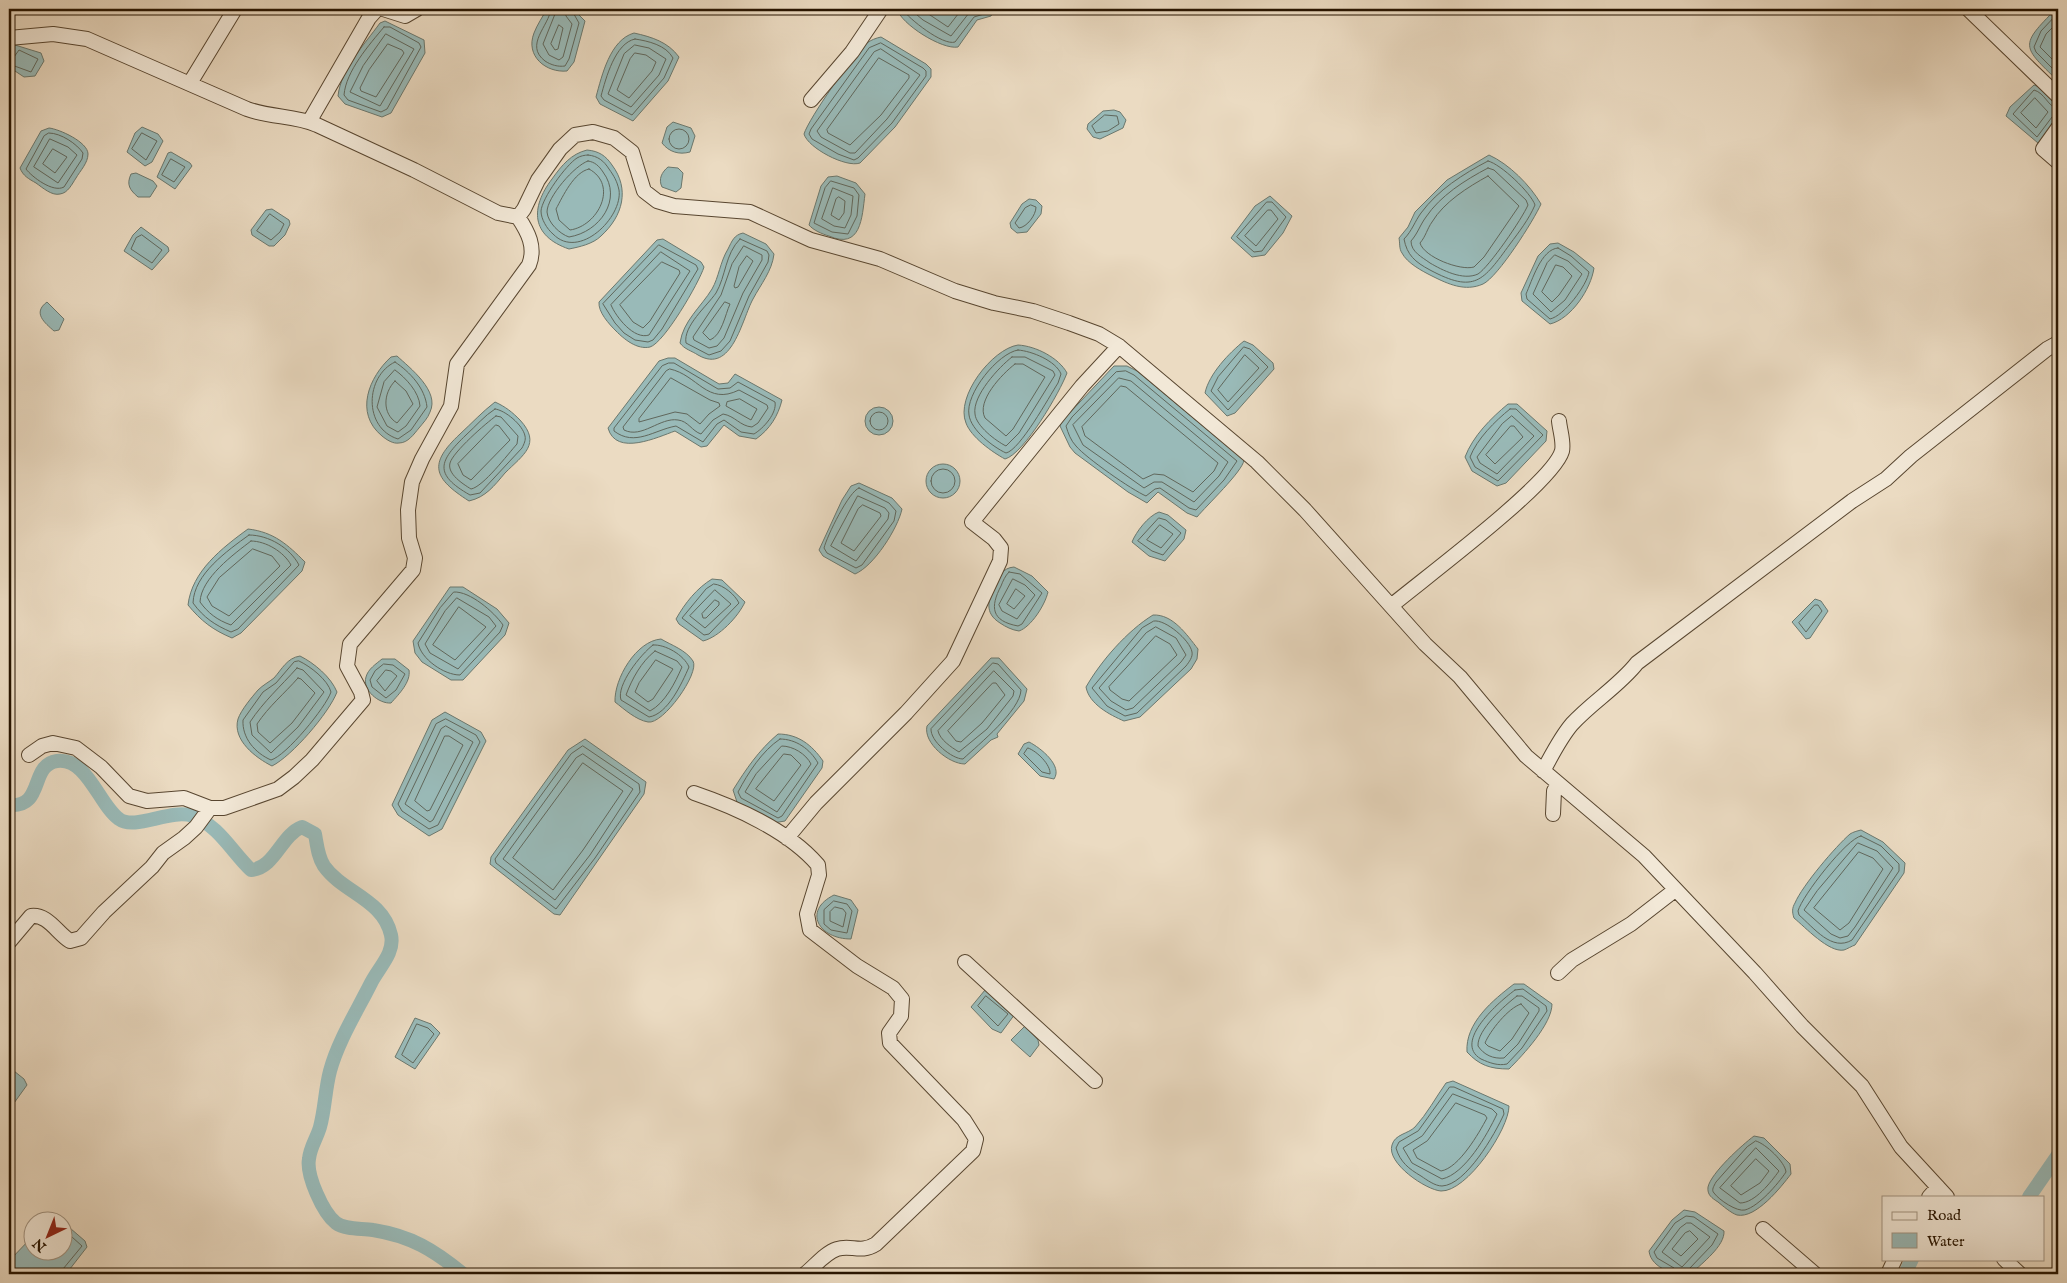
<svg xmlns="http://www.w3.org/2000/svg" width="2067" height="1283" font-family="'IM FELL English',serif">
<rect width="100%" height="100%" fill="#ebdbc2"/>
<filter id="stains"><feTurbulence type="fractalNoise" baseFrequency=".004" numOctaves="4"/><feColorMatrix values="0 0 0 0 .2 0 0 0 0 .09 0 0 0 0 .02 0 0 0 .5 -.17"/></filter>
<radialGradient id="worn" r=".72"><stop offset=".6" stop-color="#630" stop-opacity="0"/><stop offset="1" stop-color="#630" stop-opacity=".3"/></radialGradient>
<path fill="#99bab8" stroke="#6b786e" d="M547,9H573L585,21L574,62L567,71C546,73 525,56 534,33C537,25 543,16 547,9Z
M897,9H995L991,16L977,20L958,47C942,50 901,24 897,9Z
M2056,9H2058V81C2022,46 2019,46 2056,9Z
M385,21L424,40L425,53L391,113L382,117L345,104L338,96C341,69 364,45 380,23Z
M634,33C652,37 668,42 679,57L668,81L633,121L600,104L596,97C602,75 610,40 634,33Z
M881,37L926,64L931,69V77L895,127L860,163C846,168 808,148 804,134C809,118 854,54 867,43C871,40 876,38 881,37Z
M15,45L41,53L44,61L35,76L24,77L9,67L12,49Z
M2034,85C2046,89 2062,104 2057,118C2056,123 2052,127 2049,131C2045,136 2043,141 2038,143L2006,116L2010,107Z
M1114,110L1120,112L1126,120L1123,128L1100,139L1093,137L1087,129L1088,124L1103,111Z
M673,122L691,128L695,136L690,152C679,155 669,152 662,143L667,127Z
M142,127L158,134L163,141L152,162L145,166L127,152L135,133Z
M49,128C59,129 88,142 88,154C88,163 80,171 76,178C72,184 68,193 60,194C52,196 43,188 36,183C29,179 23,176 20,168L41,131Z
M587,150C599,151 606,156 612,165C630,189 623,216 601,236C593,244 579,247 569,249C531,236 530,208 552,179C562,165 571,154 587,150Z
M171,152L190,163L192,166L175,189L157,177L168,153Z
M1489,155C1509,164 1530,185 1541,204C1534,220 1498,277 1483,284C1465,292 1448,284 1432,276C1422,271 1407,263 1402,253C1399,249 1400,243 1399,238L1408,227L1415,212L1447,180Z
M668,167L678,168L683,173L681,188L676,192L662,187C658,179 662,172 668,167Z
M136,173L153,181L157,186L150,197H138C130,190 126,185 131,174Z
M837,176L856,183L865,194C862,218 861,250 829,236C822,234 813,230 809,225L821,186L828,177Z
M1270,196L1292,216L1283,233L1265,255L1252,257L1231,238L1255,206Z
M1029,199L1036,200L1042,206L1041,214L1027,232L1017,233L1011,228L1010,223L1022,204Z
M272,209L289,220L290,224L285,235L274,246H269L252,235L251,230L266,210Z
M141,227L168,247L169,251L152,270L124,251L133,235Z
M743,233L766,244L774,254C772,271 761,284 753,299C742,319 732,375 698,355C692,351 684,349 680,343C683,321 701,307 712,289C719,277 720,262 728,249C732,241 734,235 743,233Z
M663,239L701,262L704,267C699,283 664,343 650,347C637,350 624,339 616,331C609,324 598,312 599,302L657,240Z
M1558,243L1574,252L1594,268C1591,289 1571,319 1550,324L1522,301L1521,293L1538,256L1550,244Z
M47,302L64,319L59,330L54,331C45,323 32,313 47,302Z
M1244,341L1253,345L1273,363L1274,369L1235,413L1227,416L1205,393C1209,374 1229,353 1244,341Z
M1018,345C1036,346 1059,358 1067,373C1060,392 1024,454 1005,459C992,452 971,437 966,423C955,397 992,349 1018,345Z
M397,356C410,368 440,391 430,412C428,418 423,423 419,428C414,434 408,443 399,443C393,444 387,440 382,436C354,413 369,377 391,357Z
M668,358H675L719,384L728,383L735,374L782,400C778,416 770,429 756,439L739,436L724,425L707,446L701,447L675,431C658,437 616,457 608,428L659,361Z
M1114,366H1127L1137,371L1244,460C1243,471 1206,506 1197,517L1187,513L1158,492L1147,503L1128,492L1075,453L1070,447L1060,426L1062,421Z
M495,402C506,407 512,412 520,420C542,444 523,455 505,473C494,486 486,497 469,501C433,478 428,464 460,434C472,423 482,412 495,402Z
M1508,404H1517L1547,431L1546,441L1506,483L1497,486L1472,471L1465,457C1473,436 1491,418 1508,404Z
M865 421a14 14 0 1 1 28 0a14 14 0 1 1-28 0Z
M926 481a17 17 0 1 1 34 0a17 17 0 1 1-34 0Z
M859,483L892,498L902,509C898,528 874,566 855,574L823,556L819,550L842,500L851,486Z
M1159,512L1168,515L1186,530L1184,539L1165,561L1149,556L1132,542C1136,532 1148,516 1159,512Z
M248,529C274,532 288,545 305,562L302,571L241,633L232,638C213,630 201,621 188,605C192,571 222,548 248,529Z
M1014,567L1032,576L1048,592C1045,605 1031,627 1019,631C1012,630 1006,627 1000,623C984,613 988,600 995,586C1000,576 1002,568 1014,567Z
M712,579L722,580L745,602C738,617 719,637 703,641L679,624L676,619C685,603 697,588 712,579Z
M450,587H463L497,609L509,623L505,635L463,680H451L422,662L415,653L413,641Z
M1815,599L1821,601L1828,611L1810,638L1806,639L1792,622Z
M1153,615C1173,614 1187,635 1198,649L1197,659L1191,669L1175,684L1140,717L1124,721C1110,715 1089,704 1086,687C1101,661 1127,631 1153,615Z
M661,639C671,645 686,650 693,661C700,673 663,725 648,722C636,720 624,709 615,702C614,679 636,641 661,639Z
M300,656C314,663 331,677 337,692C329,713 292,756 272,766C256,758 232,740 238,719C241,710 252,697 258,690C263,685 269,682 274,678C282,669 287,658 300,656Z
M991,658H999L1027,689L1024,701L997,734L998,737L991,740L965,764C949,764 923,743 927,726Z
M382,659H395L409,670C411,682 399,694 391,703C379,704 362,690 366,677C368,669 376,664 382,659Z
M445,712L481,732L486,741L442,829L429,836L398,815L392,805L432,720Z
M778,734C798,734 812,745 823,761L822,768L785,821L773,823L737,802L733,790C746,769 759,750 778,734Z
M585,739L646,782L644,794L560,915L554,914L490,864L491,857L568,750Z
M1029,742C1041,748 1063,766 1054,779L1040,776L1018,754L1024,744Z
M1861,830L1883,842L1905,863L1904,873L1855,945C1852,946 1847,949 1844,950C1829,953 1805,927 1794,918C1792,912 1792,908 1795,903C1802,886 1836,846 1850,834C1853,832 1857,831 1861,830Z
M834,895L851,900L858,910L851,939C819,939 802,911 834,895Z
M1514,984H1524L1552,1004C1552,1024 1523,1055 1509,1069C1490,1069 1479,1065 1467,1052C1465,1023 1493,1000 1514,984Z
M989,989L1015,1014L1001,1033L992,1029L971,1007L985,990Z
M415,1018L431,1024L440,1033L415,1069L395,1057Z
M1025,1026L1038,1040L1039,1045L1030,1057L1011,1040Z
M9,1067L24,1079L27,1085L9,1110Z
M1453,1081L1509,1106C1509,1129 1467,1192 1441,1191C1426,1190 1386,1163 1392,1145C1395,1134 1408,1134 1415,1127C1427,1114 1436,1097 1446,1083Z
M1754,1136L1764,1138L1790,1164L1791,1174C1781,1187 1756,1219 1737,1215C1731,1213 1723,1206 1718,1202C1712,1198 1707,1195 1708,1187C1711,1173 1742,1145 1754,1136Z
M1684,1210L1695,1212L1724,1231C1725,1246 1702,1263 1692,1273C1678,1277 1651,1269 1649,1251L1672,1220Z
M63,1222L85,1241L87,1247L66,1274H16L10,1268L9,1261L32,1237V1250H62Z"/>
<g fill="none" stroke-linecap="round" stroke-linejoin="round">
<path stroke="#60675c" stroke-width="1" d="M551,9C549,26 524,45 545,61C551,65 558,67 565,66L569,59L579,23L571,9
M557,9L543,44L549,55L559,60L563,57L572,24L566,16L565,9
M902,9C909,19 943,46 955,42L974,17L984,14L989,9
M910,9L923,20L951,36L969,13L977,9
M921,9L948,27L962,9
M2058,13L2041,31L2034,47L2036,52L2058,74
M2058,22L2046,34L2040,47L2058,65
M559,25L563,28L558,49L555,50L551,44Z
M384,27H390L419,43L421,47L387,109L381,112L348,100L344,95C346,71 369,45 384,27Z
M386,34L414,49L380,106L350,92L363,66Z
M635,39C648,41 666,45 673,58L664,78L632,115L604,100L601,96C606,78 615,43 635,39Z
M881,43L923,68L926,71V76L892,123L858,158L854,160L838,154L812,139L809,134L811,129L869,48Z
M388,44L402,50L404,53L376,97L361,91L360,88L369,70Z
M635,45L649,48L666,59L659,75L631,107L608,94L624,54Z
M881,49L920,75L887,119L855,153H850L821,137L817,131L874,52Z
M635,53L646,55L656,62L652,71L629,98L617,90L630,59Z
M9,58L14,57L19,50L38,59L31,72L9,64
M879,58L909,75V78L881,115L850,145L828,133L827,130Z
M2035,98L2048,112L2036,128L2021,113Z
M2058,109C2048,107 2045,93 2034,90L2013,114L2037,137L2052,117L2058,116
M1105,115L1117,116L1119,124L1108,131L1096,133L1092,126Z
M669 139a10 10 0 1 1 20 0a10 10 0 1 1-20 0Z
M49,133C61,133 77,144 83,153L82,159L64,187C53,193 32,177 26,169L44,136Z
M142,133L157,141L146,160L132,149Z
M50,139L68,147L77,155L58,183L34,167Z
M53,149L67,157L55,173L43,164Z
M588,155C598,156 604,161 609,169C614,176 617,181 619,190C623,217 579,261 553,234C547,229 541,219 541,211C542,198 566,165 577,158C580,156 585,155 588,155Z
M171,159L185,167L174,182L162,175Z
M588,161C595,162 599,166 603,172C623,199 600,232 569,237C560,234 548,223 547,212C547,197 575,165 588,161Z
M1488,161C1501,164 1531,193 1535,205C1529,219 1519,232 1510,244C1483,281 1475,294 1430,270C1415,262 1407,255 1404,239C1412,231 1415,221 1421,213C1438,190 1463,174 1488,161Z
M1488,168L1494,170L1526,200L1528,205C1522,219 1489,267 1478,274C1463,281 1442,270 1430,263C1422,257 1411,252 1411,241C1418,233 1420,225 1426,217C1440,196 1465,180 1488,168Z
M589,169C619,185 598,226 570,230L559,220L556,209C563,196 574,172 589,169Z
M1488,176L1519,206L1484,257L1474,267C1460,271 1424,257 1420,243C1426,236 1427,229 1432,222C1444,202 1468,187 1488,176Z
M831,181L854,188L859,195L857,216L848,234L832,232L814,223L825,188Z
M833,188L853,196L851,215L845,228L834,226L822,219Z
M839,197L845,201L844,213L839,220L831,215L836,199Z
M1267,202H1272L1286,217L1262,251L1254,252L1237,237Z
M1031,205L1036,207C1036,215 1027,227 1019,228L1015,223L1025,208Z
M1268,210H1271L1278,219L1256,246L1245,236Z
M270,214L284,224L280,232L271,240L257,231Z
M142,235L162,250L152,263L131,249L136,238Z
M740,239L767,251L769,255L768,262L749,296L730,341L721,351L709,355L686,343C683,326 707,306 716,293C726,276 725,254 740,239Z
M659,245L696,265L698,269L662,329L653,340L648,342L635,340L624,333L615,323L603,304Z
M744,246L762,255V260L743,293L724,338L717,346L709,348L694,340L693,337L721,295L732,264Z
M1558,248L1571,256L1589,272C1587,285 1564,316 1550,319L1527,299L1526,294C1532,281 1541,249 1558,248Z
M661,252L690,271L649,335C634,340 616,317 611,305Z
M1555,255L1568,261L1582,274L1565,300L1551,312L1533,294L1547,263Z
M747,256L753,261L738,287L735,288L734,286L739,267Z
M662,262L679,270L680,273L650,321L643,328L633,322L620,305Z
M1556,265L1563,267L1572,276L1559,295L1552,302L1542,292Z
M725,302L730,304C725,315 722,335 710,340L703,333Z
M1244,347L1250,349L1268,367L1228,410L1211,391L1218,377Z
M1018,350C1032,351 1056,361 1061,374L1058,383C1049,397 1020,450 1006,453C993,447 971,430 969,415C965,394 998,353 1018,350Z
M1245,355L1259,368L1228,402L1218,390Z
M1012,357H1025L1053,371L1055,375L1019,433L1006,446C996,441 976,426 975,414C972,396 999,367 1012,357Z
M395,362C410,372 425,388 427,407L411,430L398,439C363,428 365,376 395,362Z
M669,363H674L718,389L730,388L738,382L775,402C777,413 764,428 754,434L741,432L724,420L717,424L703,442L676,426C654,430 635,447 614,431V428L662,366Z
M1015,364H1023L1045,377L1013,429L1006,436L985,418C976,401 1002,374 1015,364Z
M670,369C698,375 707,406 739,390L767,405L768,408L758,423L752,427C740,426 735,416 723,414L713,420L701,434C692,431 688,421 678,420C660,417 642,439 624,430L623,427L666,371Z
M395,370C406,378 419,392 420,406L406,426L398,432L387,426L377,407L384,382Z
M1126,371L1134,375L1237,461L1224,480L1196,510L1189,508L1160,488L1155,489L1146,496C1132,490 1086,458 1076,446C1071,441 1068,433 1066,426L1072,417L1116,372Z
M671,378L710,400L719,403L720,406L709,414L700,424L687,414L675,412L639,422V419Z
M1119,378L1131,381L1228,462L1219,476L1194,502L1162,482H1154L1144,488L1083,445L1073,425Z
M395,381L406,391L413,404L397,423C382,414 383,393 395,381Z
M1121,386L1126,387L1218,463L1214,471L1193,492L1164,475L1154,474L1143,479L1085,436L1082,427Z
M740,399L757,409L751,420L726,406L727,402Z
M495,409C505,410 523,425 525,436C526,440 524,444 522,448L480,493L470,495C433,474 439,461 466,435C476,426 484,416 495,409Z
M1510,409H1516L1543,435L1498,481L1475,467L1470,457C1477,439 1495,421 1510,409Z
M870 421a9 9 0 1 1 18 0a9 9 0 1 1-18 0Z
M496,416L501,417L518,436L517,444C508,454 483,487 471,489C463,484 447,474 450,463C453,452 486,423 496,416Z
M1512,416L1534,436L1497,474L1480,463L1477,457L1502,424Z
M496,425L499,426L510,440L471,480L463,475L458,464Z
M1511,426H1514L1523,437L1495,464L1486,455Z
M931 481a12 12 0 1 1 24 0a12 12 0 1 1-24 0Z
M859,488L889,503L896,511L894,521L862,565L856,568L827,553L824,548C827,536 849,491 859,488Z
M858,496L885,508L889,513L888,519L856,561L831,546Z
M863,505L880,513L881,516L854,551L841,543L858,509Z
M1159,518L1166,520L1181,533L1163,555L1152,551L1138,541Z
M1160,525L1173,534L1161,548L1147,540Z
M249,535C269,535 290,548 299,565L238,629L231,632C215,625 204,618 193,603C194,574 227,551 249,535Z
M251,541C266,541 284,552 291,565L231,625C217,620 208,613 200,602C201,578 234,554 251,541Z
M253,549L272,556L280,566L229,616L212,606L207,597L219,578Z
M1009,572L1020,574L1042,593L1022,624L1018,626C991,621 990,607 1001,586C1003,581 1005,576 1009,572Z
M1013,579L1025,585L1035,595L1017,619L1002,611L999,605Z
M714,584C724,585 735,595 739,603L709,634L704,635L682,618L706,589Z
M1016,589L1025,596L1014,609L1007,604Z
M715,590L731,604L705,628L690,616Z
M454,592C470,591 494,612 503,625L500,632L460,675C444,675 421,659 418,643L440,608Z
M457,598L489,617L496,626L458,669L430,653L425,644L445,611Z
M715,600L719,602V605L706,618H703L702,614Z
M1815,605H1818L1822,611L1806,632L1799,623Z
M459,607L486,627L455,660L433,645Z
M1154,621C1165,619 1190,640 1192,652C1193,657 1189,662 1186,666L1137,713L1125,716L1107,706L1092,688L1142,628Z
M1156,627L1176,638L1186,655L1181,662L1133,708L1126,710L1111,701L1099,688L1146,633Z
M1156,636L1170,644L1177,655L1129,701L1122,699L1110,690L1109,687Z
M653,645C665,644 684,655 689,667C682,683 668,714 649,717L621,700C616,685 641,654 653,645Z
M655,651L677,661L682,667C675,683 665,703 650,711L626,695C632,679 641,662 655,651Z
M656,660L673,669L653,699L648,702L635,692L639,683Z
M299,661C310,666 328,680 331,692C326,707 286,756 271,760C255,753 242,738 243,720L263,692L276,683L294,662Z
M993,663L998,664L1021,690C1020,711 979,744 963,759C952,759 930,741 931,729Z
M384,664L393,665L405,674L396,690L386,698L372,687L370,680L375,671Z
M297,668L303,670L324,692L298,727L271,753L252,735L250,722C264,701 280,687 297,668Z
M386,670L391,671L397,676L385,691L377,681Z
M994,671L1014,691L1013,696L987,729L959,752C951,747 940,740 938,731Z
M298,678L301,679L315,693L292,723L270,743L258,732L257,724C269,706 284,694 298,678Z
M993,683H996L1005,695L982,723L961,742L956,741L948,731Z
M446,719L476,735L480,742L438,825L429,829L402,811L398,804L436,724Z
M446,726L473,742L433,820L430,822L405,804L441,729Z
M445,736H449L463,745L430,810L427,811L415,801Z
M780,739C796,739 810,749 818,763L782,816L778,818L741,798L738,792C748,773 762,751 780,739Z
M583,746L639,784L640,792L595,858L556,909L496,863L495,859L571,754Z
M782,746C793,746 806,754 811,764L777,812L745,792L756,774Z
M1028,748C1037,751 1051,765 1050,774L1042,772L1024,754Z
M583,754L633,789L590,855L555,900L503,859L576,758Z
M784,754L791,755L801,765L774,801L756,789Z
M583,763L623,791L583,850L553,890L513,858Z
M1861,836L1881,846L1899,864V871L1852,940C1832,952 1814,928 1799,915L1798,911C1802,896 1847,838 1861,836Z
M1858,843L1877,851L1893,868L1855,927L1848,936L1840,938L1831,934L1804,910L1817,891Z
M1859,852L1873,858L1883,869L1849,923L1840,930L1814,908Z
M834,901L847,904L852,911L847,933L831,930L824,924V910Z
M835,907L843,909L846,913L843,927L830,921V912Z
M1515,990L1523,989L1546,1006L1547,1011L1522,1048L1507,1064C1498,1066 1490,1063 1481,1059C1452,1042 1500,1001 1515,990Z
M986,996L1008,1014L998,1026L978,1006Z
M1517,996H1522L1539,1008V1011L1518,1044L1504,1058C1493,1059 1484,1055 1478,1046C1477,1030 1505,1005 1517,996Z
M1521,1004L1529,1013L1512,1039L1500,1051L1488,1046L1485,1043C1490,1031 1508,1008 1521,1004Z
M417,1024L428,1028L434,1034L413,1063L402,1055Z
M1450,1087H1454L1503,1109L1504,1114C1495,1134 1466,1185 1442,1186C1435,1186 1427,1180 1421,1176C1409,1169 1400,1162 1396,1148L1399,1142L1418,1131Z
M1453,1094L1492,1109L1497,1114C1487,1135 1465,1174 1442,1179L1412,1163L1403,1148L1422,1136Z
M1456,1103L1485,1115L1487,1118C1479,1133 1459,1168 1441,1171L1417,1158L1413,1150L1427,1141Z
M1756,1141C1766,1144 1785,1162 1786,1172C1778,1184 1759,1206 1745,1210C1737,1212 1719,1200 1714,1193C1711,1190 1714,1186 1716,1182L1747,1147Z
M1756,1148L1779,1171C1771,1182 1755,1203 1740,1203L1720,1188Z
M1756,1159L1769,1171L1760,1183L1741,1195L1731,1186Z
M1687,1223H1691L1710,1237L1682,1267L1662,1252L1680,1228Z
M1690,1231L1698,1239L1681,1256L1672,1249L1685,1233Z
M62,1274L63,1269L82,1246L62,1228
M1676,1274L1674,1268L1657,1258L1654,1252L1675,1223L1686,1216L1694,1217L1718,1234L1712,1245L1689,1269L1688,1274"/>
<path stroke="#99bab8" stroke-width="14" d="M9,805C45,808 29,765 57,761C87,757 99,805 119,819C135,831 171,808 193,816C219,826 232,852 251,870C275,868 281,835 302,827L315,834C317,845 318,857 324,866C343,893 383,899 391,935C395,953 379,967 371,983C357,1011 338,1041 330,1071C325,1090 325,1109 320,1127C317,1138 310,1147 309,1159C306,1175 323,1213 336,1223C346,1230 362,1228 373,1230C411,1236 434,1250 463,1274
M2029,1197L2058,1155
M1905,1274L1912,1259"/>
<defs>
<path id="minor" d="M383,9L405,16L417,9
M1968,9L2058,96
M9,38L53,34L87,39L247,109C272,118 294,115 317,125L414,170L498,213L518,217L524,209L538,180L560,149L575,135L593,132L614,138L632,152L644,191L657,201L674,206L750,212L811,240L880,259L955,291L994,303L1033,311L1069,323L1099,334L1119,346L1257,462L1305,510L1425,644L1460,677L1526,756L1644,856L1755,973L1802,1026L1862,1086L1901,1147L1947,1197
M190,83L235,9
M811,100L852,52L881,9
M309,122L369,18L377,9
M2058,128L2043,149L2058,162
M1391,606C1422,580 1553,483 1562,451C1564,442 1560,431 1559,421
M29,755L42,746L53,743L76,748L101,767L129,796L147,801L184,798L210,808H224L278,789L294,777L312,760L363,700L361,692L347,666L350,644L413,570L415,558L409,538L408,510L412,482L422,459L451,406L457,364L529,265C536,247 528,232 518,217
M1543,771C1552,755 1560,738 1572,724C1592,702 1619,686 1637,663L1852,501L1886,479L1911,456L2047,349L2058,343
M694,793C735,807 789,831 818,865L819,875L807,914L810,930L857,966L893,988L902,999L901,1016L889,1033L890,1043L964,1120L976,1139L973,1151L876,1244C860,1254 851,1244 837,1249C825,1253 815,1266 805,1274
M1553,814L1554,791L1558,784
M787,838L816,803L906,713L953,661L1000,561L1001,548L994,539L972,522L1082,386L1119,346
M9,942L31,916C48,914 57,933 70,941L81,938L104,912L152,867L163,853L184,838L196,827L210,808
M965,962L1095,1081
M1558,973L1572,960L1631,924L1675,890
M1929,1197L1938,1187
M1763,1229L1815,1274
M2004,1259L2020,1274
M1888,1274L1895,1259"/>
</defs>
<use href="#minor" stroke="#584630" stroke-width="16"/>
<use href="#minor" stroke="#f2e8d7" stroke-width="14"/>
</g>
<rect width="2067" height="1283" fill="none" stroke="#ebdbc2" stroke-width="30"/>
<rect x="10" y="10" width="2047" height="1263" fill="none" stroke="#271400" stroke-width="2.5"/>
<rect x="15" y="15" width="2037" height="1253" fill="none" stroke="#271400"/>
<rect x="1882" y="1196" width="162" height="65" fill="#f2e8d7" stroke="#a19381"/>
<rect x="1892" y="1212" width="25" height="8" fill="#f2e8d7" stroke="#a19381"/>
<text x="1927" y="1220" font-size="15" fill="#271400">Road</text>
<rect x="1892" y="1233" width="25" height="15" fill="#99bab8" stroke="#a19381"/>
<text x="1927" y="1246" font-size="15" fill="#271400">Water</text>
<g transform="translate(48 1236) rotate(223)"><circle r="24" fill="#f2e8d7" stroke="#a19381"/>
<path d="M0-4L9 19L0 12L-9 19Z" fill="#8f2418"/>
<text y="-8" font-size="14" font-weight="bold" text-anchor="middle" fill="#271400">N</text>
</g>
<rect width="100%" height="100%" filter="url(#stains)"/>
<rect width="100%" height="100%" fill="url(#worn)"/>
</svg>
